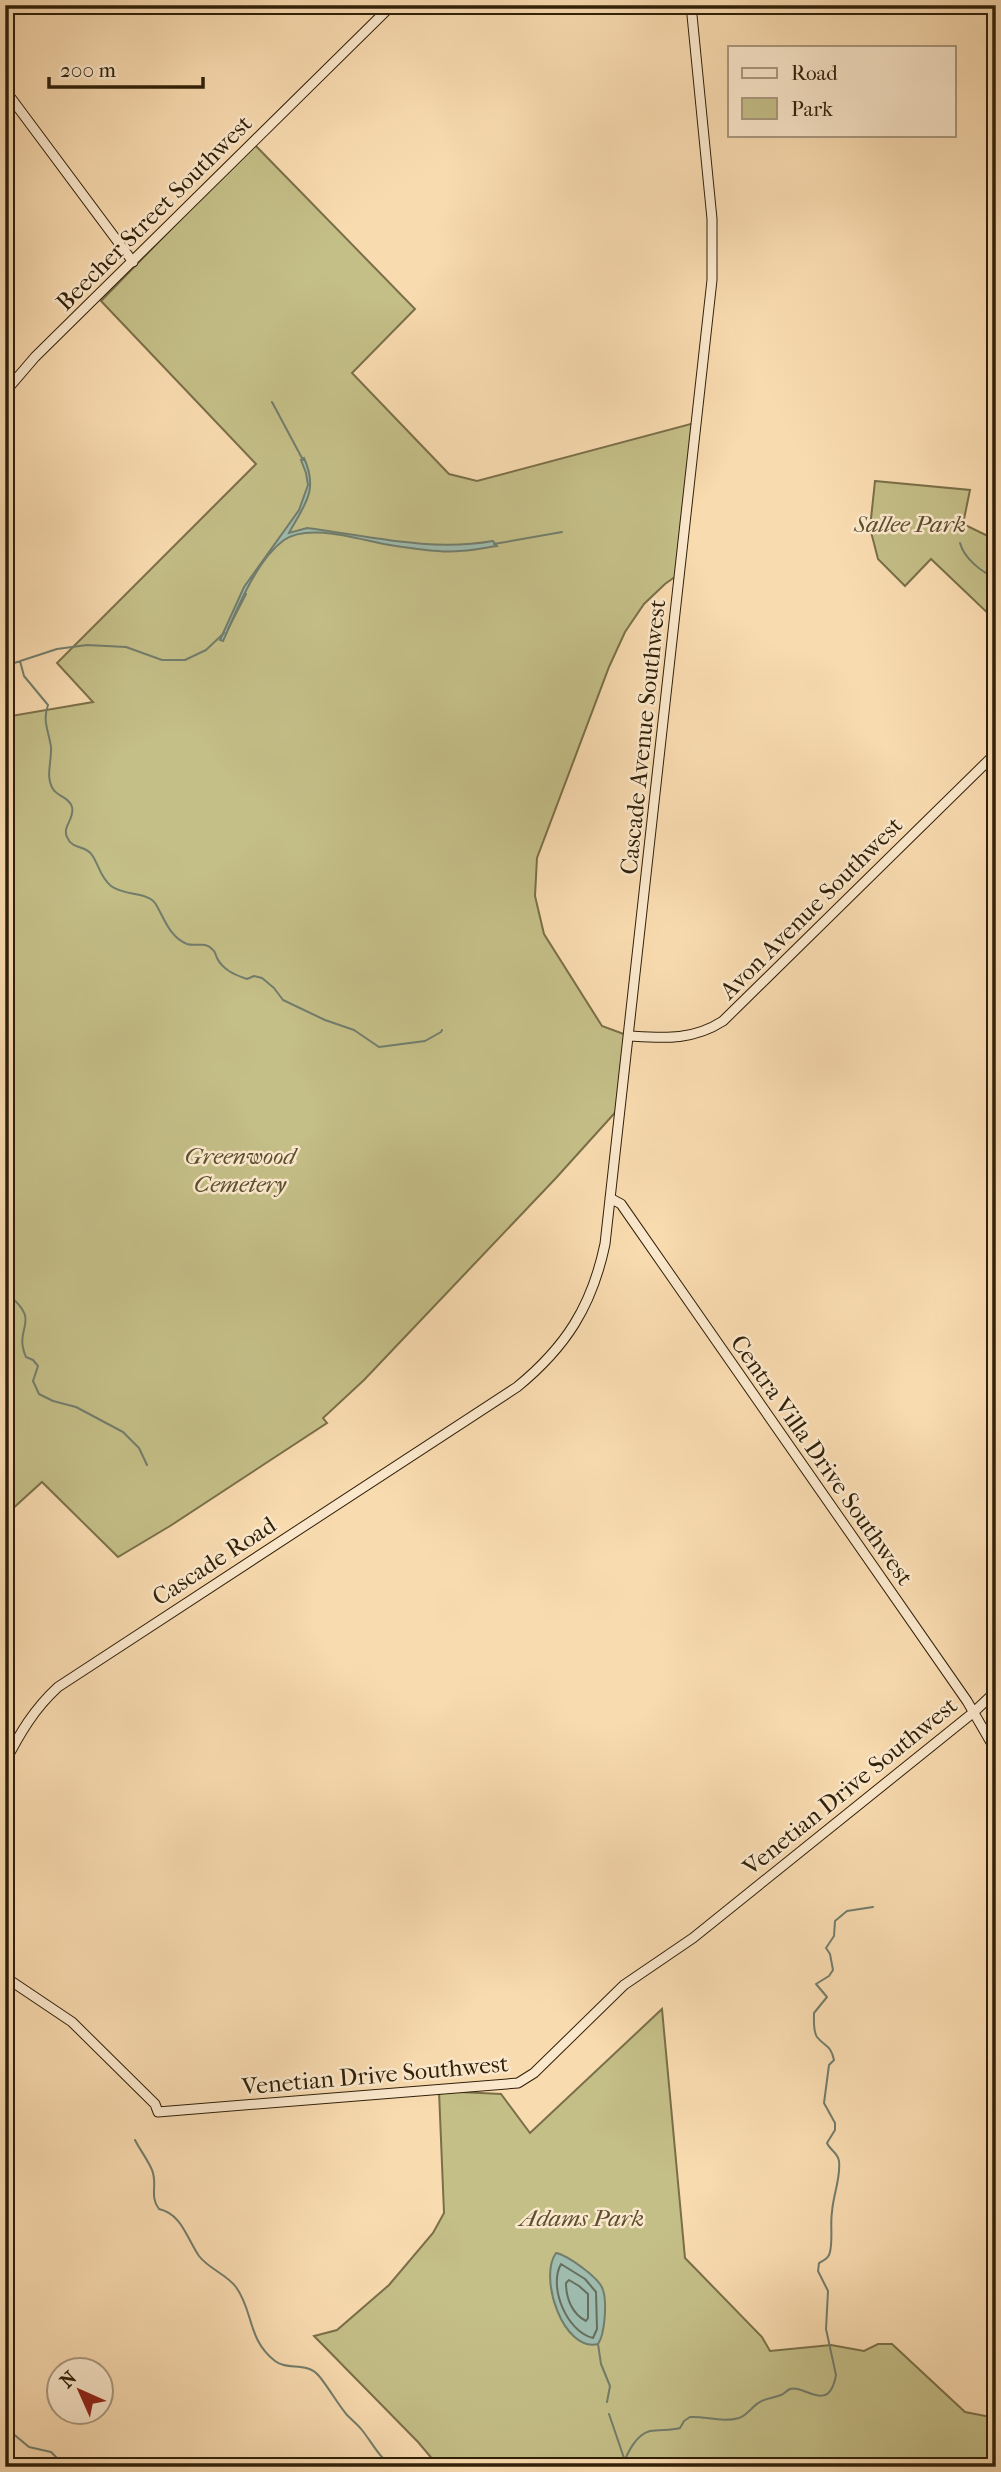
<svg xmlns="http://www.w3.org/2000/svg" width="1001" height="2472" font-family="'IM FELL French Canon',serif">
<rect width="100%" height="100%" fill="#f9dbb0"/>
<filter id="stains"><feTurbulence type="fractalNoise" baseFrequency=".00286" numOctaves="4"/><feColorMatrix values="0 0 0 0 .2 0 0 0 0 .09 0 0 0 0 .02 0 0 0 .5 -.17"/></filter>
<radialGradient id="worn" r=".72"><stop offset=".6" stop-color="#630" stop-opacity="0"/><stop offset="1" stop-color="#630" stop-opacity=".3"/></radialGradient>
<path fill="#c4be87" stroke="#7a6f48" stroke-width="2" d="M254,144L415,309L352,373L449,474L477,481L698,422L679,574L665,584L644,604L625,632L609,667L537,858L535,896L544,934L602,1026L629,1036L621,1106L556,1178L364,1380L323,1418L327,1423L170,1526L118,1557L42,1482L9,1512L5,1509V717L93,702L57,663L256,464L101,301Z
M996,215V320L989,219Z
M875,481L970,490L963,524L996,540V621L931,559L905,586L878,559L870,528Z
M662,2009L685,2258L762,2337L770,2351L831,2345L864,2351L878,2344H892L965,2412L996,2418V2467H439L418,2442L314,2336L337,2330L389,2285L433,2233L444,2213L439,2091L501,2094L530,2133Z"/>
<path fill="#9ebbae" stroke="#727d6c" stroke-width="2" d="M304,458C319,491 304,505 289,533L307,528C369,536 431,552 493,541L497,546C477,549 458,553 438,551C420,550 402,547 384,544C358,539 308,523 284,540C256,560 237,610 223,641L220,640L244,587L299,510L308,485L306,473L301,460Z
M556,2253C567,2255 600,2278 603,2290C607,2302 605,2334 598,2344C564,2353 538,2278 556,2253Z"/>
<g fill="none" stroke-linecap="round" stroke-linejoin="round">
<path stroke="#676e5c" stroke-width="2" d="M561,2264L585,2279L596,2292L597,2329L593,2338C567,2332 548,2287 561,2264Z
M569,2280L579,2286L588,2294V2318L586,2321C572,2314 566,2298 566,2283Z"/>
<path stroke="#727d6c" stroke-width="2" d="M272,402L303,460
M960,543C964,558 981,572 996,578
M494,544L562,532
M228,629L246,594
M20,661L24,676L48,705C42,721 49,732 51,747C52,762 45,776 53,789C58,797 69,797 72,807C75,819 62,826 67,837C72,850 86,845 92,855C99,865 100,877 111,886C124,896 147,892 155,903C164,917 169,937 187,944C196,947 205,941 212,949C216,952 215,954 217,958C223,970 235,975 247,979L254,976L262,978L274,988L283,1000L325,1020L354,1030L379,1047L425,1041L441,1032L442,1030
M5,666L57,649L87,645L126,647L162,660H185L206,650L224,633
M5,1292C45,1323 12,1325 26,1357L33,1360L38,1366L33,1381L39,1394L53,1401L76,1407L123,1432L139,1448L147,1465
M135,2140C140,2150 148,2160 152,2170C158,2184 149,2196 159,2209C182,2214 187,2239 199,2256C209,2269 226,2274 236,2287C254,2312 247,2339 275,2361C288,2371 306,2361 319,2376C329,2388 337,2403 347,2415C352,2420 358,2425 362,2430C373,2444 378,2456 393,2467
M598,2344L601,2364L610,2386L607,2402
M609,2414L624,2458
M5,2427L29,2447L51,2452L62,2463L75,2467
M622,2467C627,2454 635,2435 650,2431C660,2429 670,2431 680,2428L684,2421L690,2417C706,2416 722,2423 739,2418C748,2415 752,2406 760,2402C766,2398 774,2398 781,2395C784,2394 786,2391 790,2389C804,2384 829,2415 836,2375L826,2329L828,2291L818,2271L819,2263C824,2260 829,2258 830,2252C833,2239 830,2224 832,2212C833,2195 841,2178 839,2161C838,2153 830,2150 827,2143L835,2130V2123L824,2103L829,2065L834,2060C831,2045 825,2047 817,2037C813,2031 814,2020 814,2013L827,1997L816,1984L829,1976L833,1970L830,1954L826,1948L834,1936L835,1921L847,1911L873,1907"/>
<defs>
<path id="secondary" d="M5,90L133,262
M5,392L35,357L392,5
M629,1036C663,1038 692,1041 723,1021L996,753
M610,1198L621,1204L967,1701L996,1751
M5,1762C20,1733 34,1709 58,1687L517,1387C566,1347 592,1306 605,1244L712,280V219L691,5
M5,1977L72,2022L155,2104L158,2112L518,2083L534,2073L624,1985L693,1938L974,1712L996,1691"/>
</defs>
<use href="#secondary" stroke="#302009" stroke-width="11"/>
<use href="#secondary" stroke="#fbe8cc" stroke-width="9"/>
</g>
<g text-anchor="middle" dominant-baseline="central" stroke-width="5" stroke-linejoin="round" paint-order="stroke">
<g font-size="24" fill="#302009" stroke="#fbe8cc">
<text transform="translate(154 213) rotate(-45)">Beecher Street Southwest</text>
<text transform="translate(643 737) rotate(-84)">Cascade Avenue Southwest</text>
<text transform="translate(811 908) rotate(-45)">Avon Avenue Southwest</text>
<text transform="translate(822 1460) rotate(55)">Centra Villa Drive Southwest</text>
<text transform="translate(214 1561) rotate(-33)">Cascade Road</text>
<text transform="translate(850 1786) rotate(-39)">Venetian Drive Southwest</text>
<text transform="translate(375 2075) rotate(-5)">Venetian Drive Southwest</text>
</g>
<g font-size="24" font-style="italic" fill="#5c4f2f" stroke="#fbe8cc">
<text x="910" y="524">Sallee Park</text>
<text x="240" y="1156">Greenwood<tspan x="240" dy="28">Cemetery</tspan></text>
<text x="582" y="2218">Adams Park</text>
</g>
</g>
<rect width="1001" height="2472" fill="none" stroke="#f9dbb0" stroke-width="28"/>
<rect x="7" y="7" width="987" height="2458" fill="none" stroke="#302009" stroke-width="3.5"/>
<rect x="14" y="14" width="973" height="2444" fill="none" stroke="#302009" stroke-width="2"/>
<rect x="728" y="46" width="228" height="91" fill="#fbe8cc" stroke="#aa987e" stroke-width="2"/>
<rect x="742" y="68" width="35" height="10" fill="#fbe8cc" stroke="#aa987e" stroke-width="2"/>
<text x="791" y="80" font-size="21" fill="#302009">Road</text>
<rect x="742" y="98" width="35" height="21" fill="#c4be87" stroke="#aa987e" stroke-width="2"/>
<text x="791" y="116" font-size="21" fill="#302009">Park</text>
<g transform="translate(80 2391) rotate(315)"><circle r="33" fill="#fbe8cc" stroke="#aa987e" stroke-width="2"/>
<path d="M0-5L12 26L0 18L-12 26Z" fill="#8f2418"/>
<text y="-10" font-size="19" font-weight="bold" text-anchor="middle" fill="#302009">N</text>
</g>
<path d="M49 77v10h154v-10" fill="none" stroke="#302009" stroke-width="3.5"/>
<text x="60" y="77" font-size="21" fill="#302009" stroke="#fbe8cc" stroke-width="5" paint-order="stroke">200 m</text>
<rect width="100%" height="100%" filter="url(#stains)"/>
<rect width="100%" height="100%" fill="url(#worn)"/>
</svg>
